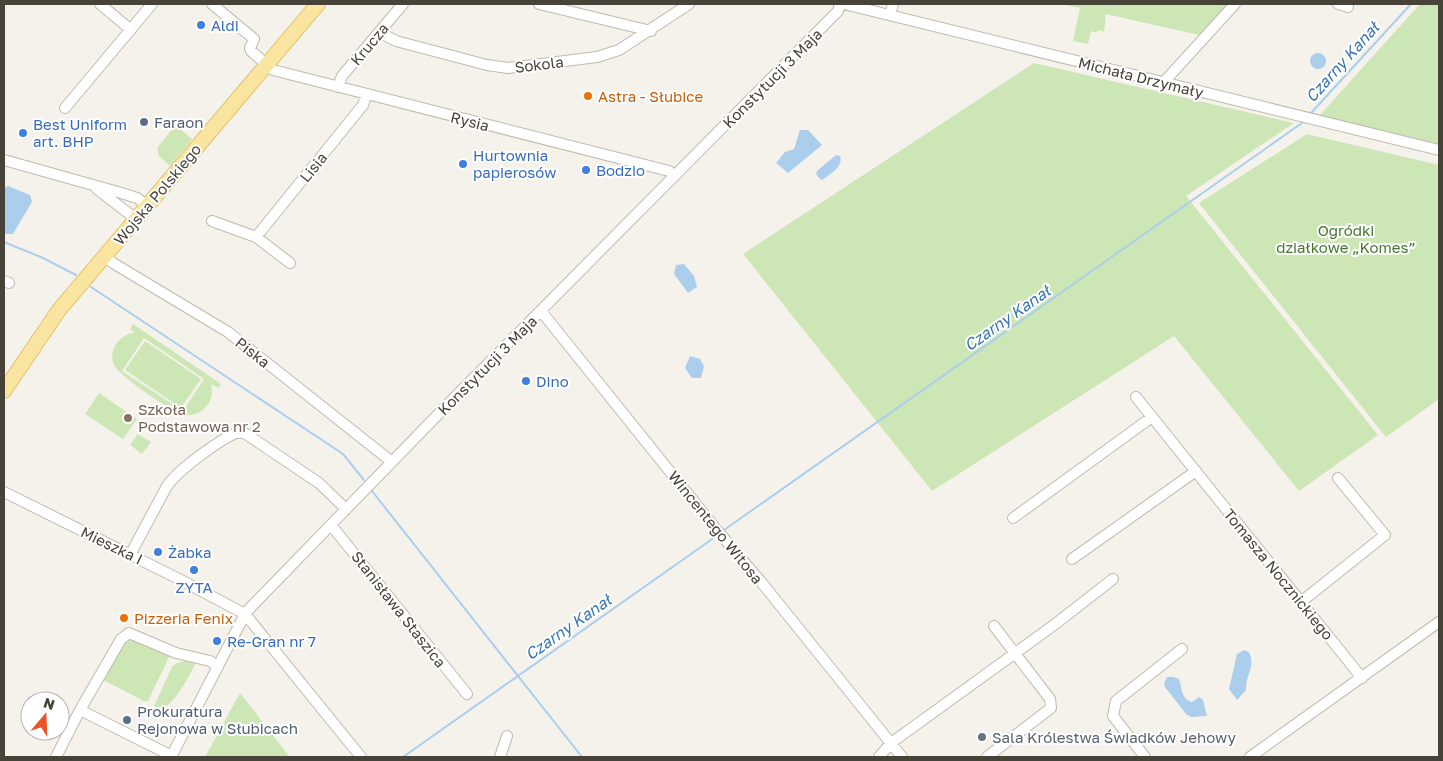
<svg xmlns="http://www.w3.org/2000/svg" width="1443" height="761" font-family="'Golos Text',sans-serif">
<rect width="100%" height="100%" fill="#f5f2eb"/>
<path fill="#cde6b6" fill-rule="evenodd" d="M1062,4H1228L1199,35L1106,14L1104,32L1098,30L1097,33L1091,31L1088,44L1073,41L1080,8Z
M1420,4H1439V146L1319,116Z
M1034,63L1294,123L1186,196L1378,435L1299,491L1174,336L932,491L743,254Z
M176,127L179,128L192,139L170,166L159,156L157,148L173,128Z
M1307,134L1439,165V399L1386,437L1199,203Z
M133,324L221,384L218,388L211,384C217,403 198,420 180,414C166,407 118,376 113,363C111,357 113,349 116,344C121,337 128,333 135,333L130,329ZM144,338L204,379L183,411L122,371Z
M145,341L201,379L181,408L125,370Z
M99,393L137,419L123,439L85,414Z
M138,434L151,442L142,454L130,445Z
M128,638L170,655L148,701H144L103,680L123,641Z
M189,660L196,662C187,680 179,697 163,709L154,706L172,667L177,663Z
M240,693L290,757H205Z"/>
<path fill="#abceed" d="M1310 61a8 8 0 1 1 16 0a8 8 0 1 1-16 0Z
M800,130H808L822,145L788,173L776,163L785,152L794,149Z
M836,155L840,156C844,167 830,174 822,180L819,178L816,174L818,170Z
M8,186L30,195L32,202L13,234H4V188Z
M684,264L694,276L697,287L688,293L674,274L676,265Z
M690,356L700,359L704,366L701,378H692L685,368Z
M1244,650L1249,652C1256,667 1245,676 1246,690L1237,700L1229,689L1237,654Z
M1167,677H1173L1179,679C1182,688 1181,699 1192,702L1199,697L1203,700L1207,716L1191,717L1186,714L1165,687L1164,683Z"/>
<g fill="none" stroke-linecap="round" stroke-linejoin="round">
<path stroke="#abceed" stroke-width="2" d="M1311,113L1411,4
M4,242L43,258L76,275
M91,287L343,454L364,480
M372,491L582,757
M724,530L1302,123
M403,757L715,537"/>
<defs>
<path id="minor" d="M100,4L131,30
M212,4L254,39L250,48L251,51L273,70L669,171L675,176
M539,4L651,31
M844,4L1439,150
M1338,4L1348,7
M890,15L893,4
M379,32L396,41L487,65L508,68L597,57L619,50L689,4
M1163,83L1235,4
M338,87L342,76L403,4
M65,108L152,4
M4,160L118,192L137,198L147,205
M97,189L136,219
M212,221L256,237L290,263
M256,237L363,105L366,95
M104,256L113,263L228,332L392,462
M4,281L9,283
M541,311L716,529L762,583L902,757
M1136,397L1362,678
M4,492L179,579L245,614L361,757
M1013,518L1152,417
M331,525L467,694
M130,555L167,486C179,469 219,440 238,432L246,434L319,483L346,509
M1072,559L1196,471
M1301,602L1385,535L1338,478
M80,710L172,756
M56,757L80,710L121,639L129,633L176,653L210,661L218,667
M171,757L245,614L251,607L454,398L833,16L838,11L840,4
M500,757L507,736
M879,757L891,743L1054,625L1113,579
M987,757L1051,708L1050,699L994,626
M1145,757L1113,716L1116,701L1182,649
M1250,757L1439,622"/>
<path id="major" d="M4,391L59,310L318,4"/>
</defs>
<use href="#minor" stroke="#c0bbad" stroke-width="12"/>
<use href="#major" stroke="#dfc46f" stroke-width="16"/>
<use href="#minor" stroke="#fff" stroke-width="10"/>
<use href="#major" stroke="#f9e59f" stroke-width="14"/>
</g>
<g fill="#3f7fe0" stroke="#fff" stroke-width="2">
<circle cx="201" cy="25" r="5"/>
<circle cx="23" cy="133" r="5"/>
<circle cx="463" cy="164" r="5"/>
<circle cx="586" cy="170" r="5"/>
<circle cx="526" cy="381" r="5"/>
<circle cx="158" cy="552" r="5"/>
<circle cx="194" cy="570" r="5"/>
<circle cx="217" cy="641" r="5"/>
</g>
<g fill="#e8710a" stroke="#fff" stroke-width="2">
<circle cx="588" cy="96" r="5"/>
<circle cx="124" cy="618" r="5"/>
</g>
<g fill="#5c6f8a" stroke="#fff" stroke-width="2">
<circle cx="144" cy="122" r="5"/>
<circle cx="127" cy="720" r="5"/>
</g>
<circle fill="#8d6e63" stroke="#fff" stroke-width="2" cx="128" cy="418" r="5"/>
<circle fill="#6b7280" stroke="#fff" stroke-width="2" cx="982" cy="737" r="5"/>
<g text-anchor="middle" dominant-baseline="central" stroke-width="4" stroke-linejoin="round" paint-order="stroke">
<g font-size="15" fill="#366cbe" stroke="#fff" text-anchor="start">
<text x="211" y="25">Aldi</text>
<text x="33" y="124">Best Uniform<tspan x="33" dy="17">art. BHP</tspan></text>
<text x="473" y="155">Hurtownia<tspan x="473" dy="17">papierosów</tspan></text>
<text x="596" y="170">Bodzio</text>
<text x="536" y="381">Dino</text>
<text x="168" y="552">Żabka</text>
<text x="194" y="587" text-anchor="middle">ZYTA</text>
<text x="227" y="641">Re-Gran nr 7</text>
</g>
<g font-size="15" fill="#484339" stroke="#fff">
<text transform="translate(369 44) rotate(-50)">Krucza</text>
<text transform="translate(539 64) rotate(-7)">Sokola</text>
<text transform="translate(1141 77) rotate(14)">Michała Drzymały</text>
<text transform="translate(772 78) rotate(-45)">Konstytucji 3 Maja</text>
<text transform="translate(470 121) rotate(14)">Rysia</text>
<text transform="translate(313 167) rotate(-51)">Lisia</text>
<text transform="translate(157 194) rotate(-50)">Wojska Polskiego</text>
<text transform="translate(253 352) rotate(38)">Piska</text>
<text transform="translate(487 365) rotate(-45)">Konstytucji 3 Maja</text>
<text transform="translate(716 527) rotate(51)">Wincentego Witosa</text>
<text transform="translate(112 545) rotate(26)">Mieszka I</text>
<text transform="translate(1279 574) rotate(51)">Tomasza Nocznickiego</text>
<text transform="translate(399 609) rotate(52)">Stanisława Staszica</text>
</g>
<g font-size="15" fill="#c56008" stroke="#fff" text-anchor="start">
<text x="598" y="96">Astra - Słubice</text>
<text x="134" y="618">Pizzeria Fenix</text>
</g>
<g font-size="15" fill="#4e5e75" stroke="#fff" text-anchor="start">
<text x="154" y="122">Faraon</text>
<text x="137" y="711">Prokuratura<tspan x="137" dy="17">Rejonowa w Słubicach</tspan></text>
</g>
<g font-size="15" fill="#45782e" stroke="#fff">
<text x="1346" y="230">Ogródki<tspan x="1346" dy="17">działkowe „Komes”</tspan></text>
</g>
<g font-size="15" fill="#785e54" stroke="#fff" text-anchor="start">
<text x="138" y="409">Szkoła<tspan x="138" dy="17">Podstawowa nr 2</tspan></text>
</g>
<g font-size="15" fill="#5b616d" stroke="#fff" text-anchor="start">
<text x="992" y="737">Sala Królestwa Świadków Jehowy</text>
</g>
<g font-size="16" font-style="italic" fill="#3675b0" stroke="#fff">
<text transform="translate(1342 62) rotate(-48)">Czarny Kanał</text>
<text transform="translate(1007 318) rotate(-35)">Czarny Kanał</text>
<text transform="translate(568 627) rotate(-35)">Czarny Kanał</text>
</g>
</g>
<rect width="1443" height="761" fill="none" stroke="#484339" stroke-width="10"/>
<g transform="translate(45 716) rotate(19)"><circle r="24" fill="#ffffff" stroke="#b6b4b0"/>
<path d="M0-4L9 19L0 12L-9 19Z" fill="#ef5227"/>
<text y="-8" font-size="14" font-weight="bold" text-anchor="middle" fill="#484339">N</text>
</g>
</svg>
